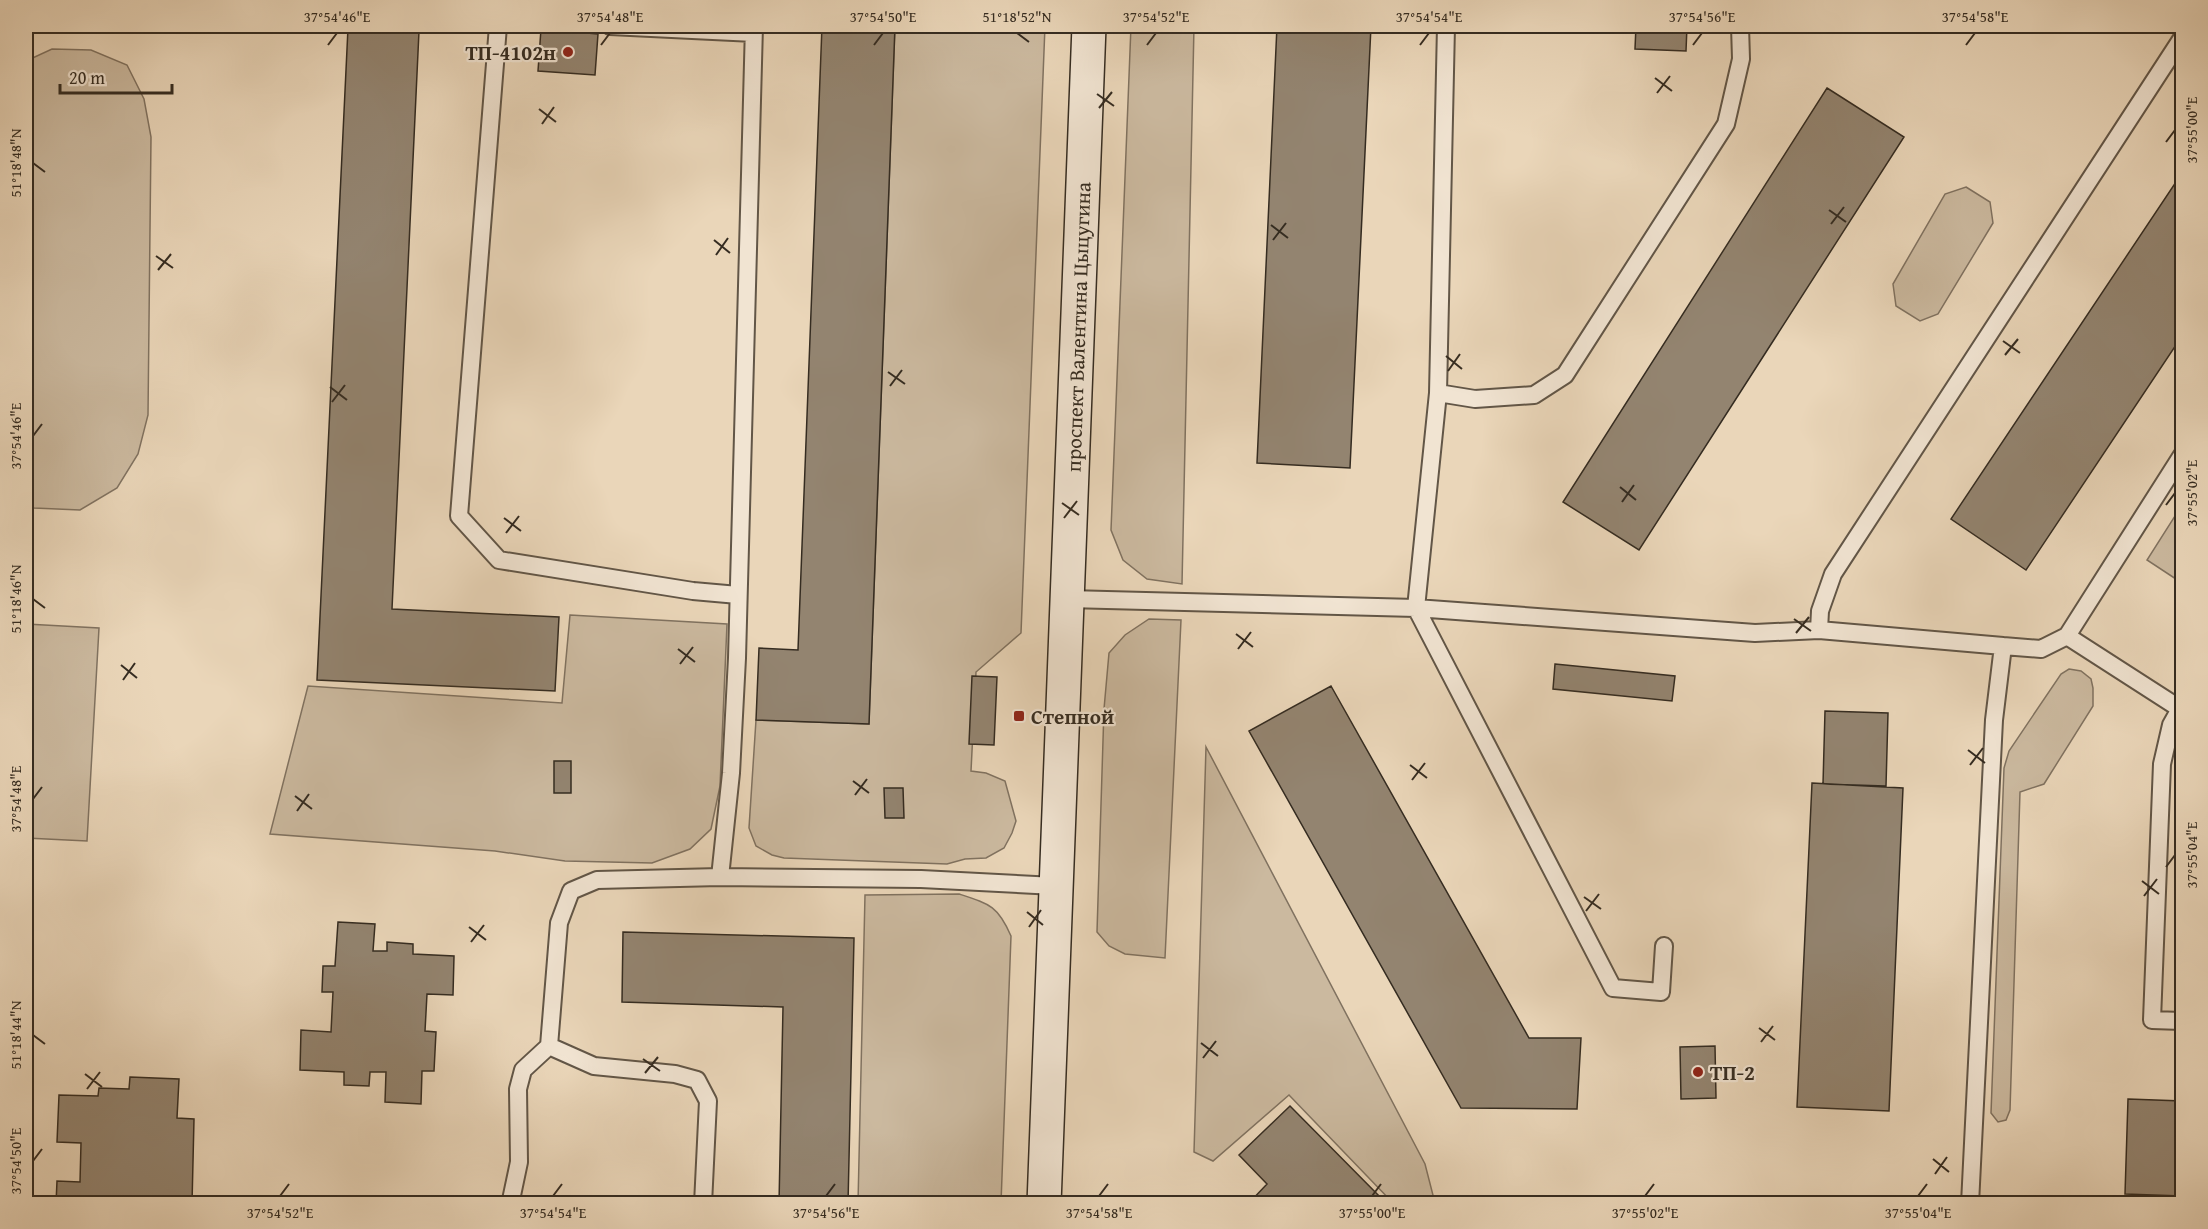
<svg xmlns="http://www.w3.org/2000/svg" width="2208" height="1229" font-family="'Gentium Book Plus',serif">
<rect width="100%" height="100%" fill="#ead6b9"/>
<filter id="stains"><feTurbulence type="fractalNoise" baseFrequency=".00333" numOctaves="4"/><feColorMatrix values="0 0 0 0 .2 0 0 0 0 .09 0 0 0 0 .02 0 0 0 .5 -.17"/></filter>
<radialGradient id="worn" r=".72"><stop offset=".6" stop-color="#630" stop-opacity="0"/><stop offset="1" stop-color="#630" stop-opacity=".3"/></radialGradient>
<path fill="#cbb99f" stroke="#807260" stroke-width="1.5" d="M895,26H1045L1021,633L976,672L971,771L986,773L1005,781L1016,821L1012,833L1004,848L986,858L965,859L947,864L784,858L772,855L756,846L749,828L756,720L869,724Z
M1131,26H1194L1182,584L1147,579L1123,560L1111,530Z
M52,49L91,50L127,65L144,99L151,137L148,415L138,454L117,488L80,510L34,508L26,502V61Z
M1966,187L1990,202L1993,223L1938,314L1920,321L1896,306L1893,284L1945,194Z
M2182,505V583L2147,560Z
M570,615L727,624L720,786L711,829L690,849L652,863L565,861L495,851L270,834L308,686L562,703Z
M1149,619L1181,620L1165,958L1125,954L1109,946L1097,932L1104,709L1109,653L1125,635Z
M26,624L99,628L87,841L26,838Z
M2069,669L2081,671L2091,679L2093,688V706L2044,784L2020,792L2010,1110L2006,1120L1998,1122L1991,1113L2004,768L2009,751L2061,674Z
M1206,747L1425,1164L1435,1203H1393L1289,1095L1213,1161L1194,1152Z
M959,894C990,904 998,906 1011,936L1001,1203H858L865,895Z"/>
<path fill="#938470" stroke="#352c21" stroke-width="1.5" d="M348,26H419V31L348,28Z
M822,26H895L869,724L756,720L759,648L798,650Z
M1277,26H1371L1350,468L1257,463Z
M1636,26H1687L1686,51L1635,49Z
M348,28L419,31L392,609L559,617L555,691L317,680Z
M541,29L598,34L595,75L538,71Z
M1827,88L1904,137L1639,550L1563,502Z
M2182,173V336L2026,570L1951,519Z
M1555,664L1675,676L1672,701L1553,689Z
M972,676L997,677L994,745L969,744Z
M1331,686L1529,1038H1581L1577,1109L1461,1108L1249,731Z
M1825,711L1888,713L1886,786L1823,784Z
M554,761H571V793H554Z
M1812,783L1903,788L1889,1111L1797,1107Z
M884,788H903L904,818H885Z
M338,922L375,924L373,951H387V942L413,944V954L454,956L453,995L427,994L425,1031L436,1032L434,1071H422L421,1104L385,1102L386,1072H370L369,1086L344,1085V1072L300,1070L301,1030L331,1032L333,992H322L323,966H335Z
M623,932L854,938L848,1204H779L783,1007L622,1002Z
M1715,1046L1716,1098L1681,1099L1680,1047Z
M130,1077L179,1079L177,1118L194,1119L192,1204H56L57,1181L80,1182L81,1143L57,1142L59,1095L98,1096L99,1088L129,1089Z
M2128,1099L2182,1101V1196L2125,1194Z
M1290,1106L1385,1202L1383,1204H1248L1267,1184L1239,1155Z"/>
<g fill="none" stroke-linecap="round" stroke-linejoin="round">
<defs>
<path id="service" d="M498,26L459,516L499,560L693,591L738,595
M610,26L754,33
M1446,26L1438,393L1416,608L1613,988L1661,992L1664,946
M1438,393L1475,399L1534,395L1565,375L1726,124L1741,59L1740,26
M1068,599L1416,608L1755,633L1819,630L2003,646L1994,720L1970,1204
M1819,630L1820,611L1833,574L2182,38
M2067,636L2182,710
M2003,646L2041,649L2067,636L2182,455
M2180,709L2171,725L2162,764L2152,1020L2182,1021
M720,877L731,773L737,658L754,26
M549,1046L594,1066L675,1074L697,1080L708,1101L703,1204
M508,1204L511,1200L519,1162L518,1089L523,1070L549,1046L559,923L571,891L597,880L720,877L921,879L1055,886"/>
<path id="secondary" d="M1044,1204L1089,26"/>
</defs>
<use href="#service" stroke="#625647" stroke-width="20"/>
<use href="#secondary" stroke="#352c21" stroke-width="36"/>
<use href="#service" stroke="#f1e4d2" stroke-width="16"/>
<use href="#secondary" stroke="#f1e4d2" stroke-width="33"/>
</g>
<path fill="none" stroke="#352c21" stroke-width="2" d="M1017,33L1029,42M328,45L337,33M601,45L610,33M874,45L883,33M1147,45L1156,33M1420,45L1429,33M1693,45L1702,33M1966,45L1975,33M1655,78L1672,91M1657,93L1670,76M1097,94L1114,106M1099,108L1112,92M539,109L556,122M542,124L554,107M2166,142L2175,130M33,163L45,172M1829,210L1846,222M1831,224L1844,207M1271,225L1288,238M714,240L730,253M1273,240L1286,223M716,255L728,238M156,256L173,268M158,270L171,254M2003,341L2020,353M2005,355L2018,339M1446,356L1462,369M1448,371L1460,354M888,372L905,384M890,386L902,370M330,387L347,400M332,402L345,385M33,436L42,424M1620,487L1636,500M1622,502L1634,485M1062,503L1079,515M2166,505L2175,493M504,518L521,531M1064,518L1077,501M506,533L519,516M33,599L45,608M1794,619L1811,631M1796,633L1809,617M1236,634L1253,647M678,649L695,662M1238,649L1251,632M680,664L693,647M121,665L137,678M123,680L135,663M1968,750L1985,763M1410,765L1427,778M1970,765L1983,748M1412,780L1425,763M853,781L869,793M855,795L867,779M295,796L312,809M33,799L42,787M297,811L309,794M2166,867L2175,855M2142,881L2159,894M2144,896L2157,879M1584,897L1601,909M1586,911L1599,894M1027,912L1043,925M469,927L486,940M1029,927L1041,910M471,942L484,925M1759,1028L1775,1040M33,1035L45,1044M1761,1042L1773,1026M1201,1043L1218,1056M1203,1058L1216,1041M643,1059L660,1071M645,1073L658,1057M85,1074L102,1087M87,1089L100,1072M1933,1159L1949,1172M33,1161L42,1149M1935,1174L1947,1157M280,1196L289,1184M553,1196L562,1184M826,1196L835,1184M1099,1196L1108,1184M1372,1196L1381,1184M1645,1196L1654,1184M1918,1196L1927,1184"/>
<g fill="#8f2418" stroke="#f1e4d2" stroke-width="2">
<circle cx="568" cy="52" r="6"/>
<rect x="1013" y="710" width="12" height="12" rx="3"/>
<circle cx="1698" cy="1072" r="6"/>
</g>
<g text-anchor="middle" dominant-baseline="central" stroke-width="4.5" stroke-linejoin="round" paint-order="stroke">
<g font-size="21" font-weight="bold" fill="#352c21" stroke="#f1e4d2" text-anchor="start">
<text x="556" y="52" text-anchor="end">ТП-4102н</text>
<text x="1031" y="716">Степной</text>
<text x="1710" y="1072">ТП-2</text>
</g>
<g font-size="21" fill="#352c21" stroke="#f1e4d2">
<text transform="translate(1078 327) rotate(-88)">проспект Валентина Цыцугина</text>
</g>
</g>
<rect width="2208" height="1229" fill="none" stroke="#ead6b9" stroke-width="66"/>
<path d="M60 84v9h112v-9" fill="none" stroke="#352c21" stroke-width="3"/>
<text x="69" y="84" font-size="18" fill="#352c21" stroke="#f1e4d2" stroke-width="4.5" paint-order="stroke">20 m</text>
<rect x="33" y="33" width="2142" height="1163" fill="none" stroke="#352c21" stroke-width="2"/>
<g font-size="15" text-anchor="middle" fill="#352c21">
<text x="337" y="22">37°54'46"E</text>
<text x="610" y="22">37°54'48"E</text>
<text x="883" y="22">37°54'50"E</text>
<text x="1017" y="22">51°18'52"N</text>
<text x="1156" y="22">37°54'52"E</text>
<text x="1429" y="22">37°54'54"E</text>
<text x="1702" y="22">37°54'56"E</text>
<text x="1975" y="22">37°54'58"E</text>
<text transform="translate(2192 130) rotate(-90)" y="5">37°55'00"E</text>
<text transform="translate(16 163) rotate(-90)" y="5">51°18'48"N</text>
<text transform="translate(16 436) rotate(-90)" y="5">37°54'46"E</text>
<text transform="translate(2192 493) rotate(-90)" y="5">37°55'02"E</text>
<text transform="translate(16 599) rotate(-90)" y="5">51°18'46"N</text>
<text transform="translate(16 799) rotate(-90)" y="5">37°54'48"E</text>
<text transform="translate(2192 855) rotate(-90)" y="5">37°55'04"E</text>
<text transform="translate(16 1035) rotate(-90)" y="5">51°18'44"N</text>
<text transform="translate(16 1161) rotate(-90)" y="5">37°54'50"E</text>
<text x="280" y="1218">37°54'52"E</text>
<text x="553" y="1218">37°54'54"E</text>
<text x="826" y="1218">37°54'56"E</text>
<text x="1099" y="1218">37°54'58"E</text>
<text x="1372" y="1218">37°55'00"E</text>
<text x="1645" y="1218">37°55'02"E</text>
<text x="1918" y="1218">37°55'04"E</text>
</g>
<rect width="100%" height="100%" filter="url(#stains)"/>
<rect width="100%" height="100%" fill="url(#worn)"/>
</svg>
